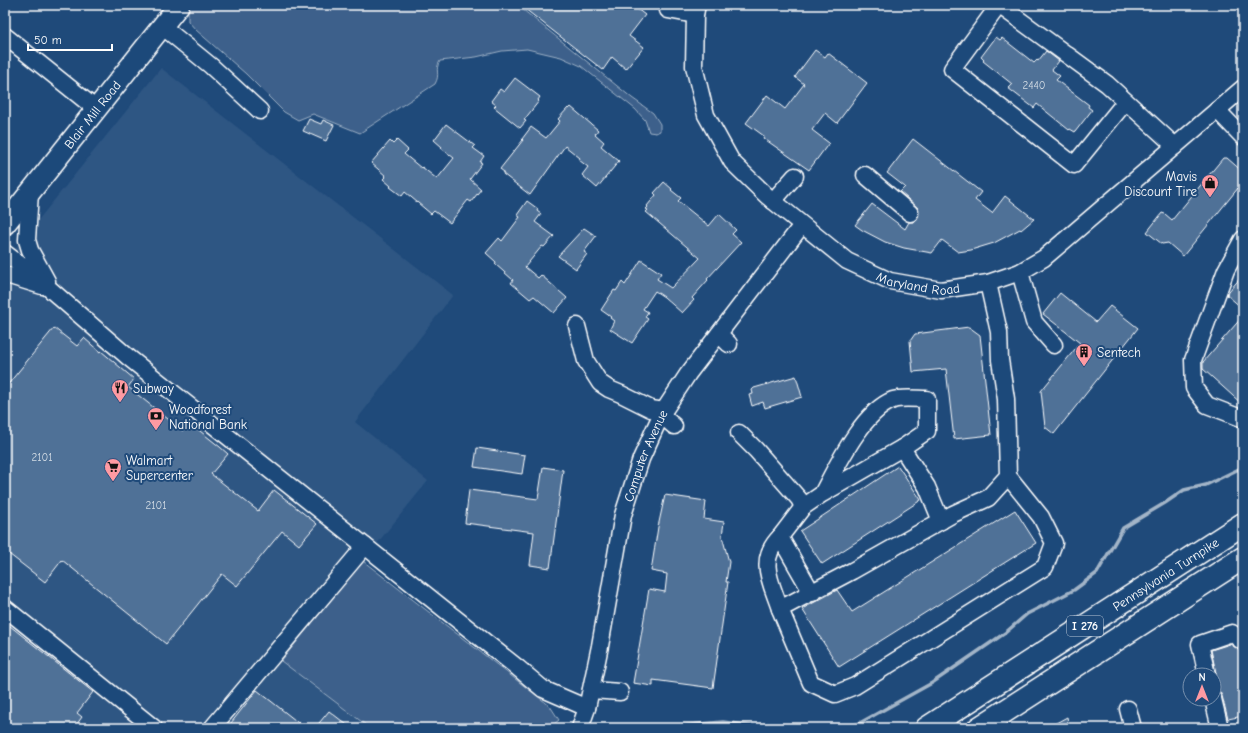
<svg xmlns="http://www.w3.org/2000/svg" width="1248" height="733" font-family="'Comic Neue',sans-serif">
<rect width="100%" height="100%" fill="#1f4a7a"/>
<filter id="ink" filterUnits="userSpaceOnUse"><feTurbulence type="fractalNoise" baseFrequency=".025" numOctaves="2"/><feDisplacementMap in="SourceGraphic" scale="8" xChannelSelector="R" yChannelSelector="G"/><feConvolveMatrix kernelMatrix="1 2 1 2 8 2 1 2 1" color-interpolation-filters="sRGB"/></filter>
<g filter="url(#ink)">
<path fill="#2e5683" d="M161,68L453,295L355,422L428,481L281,661L370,728H5V261Z"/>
<path fill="#3c618b" stroke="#9eb0c5" d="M190,5H517L632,98L653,113L660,124V131L656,133L649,132L645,120L635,109L581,66L561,57L527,49L502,51L476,57L440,61C434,71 441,73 435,84L360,133L313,114L298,120L284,112L246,74L196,30L188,21V11Z
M363,561L550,706L559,720L549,728H370L281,661Z"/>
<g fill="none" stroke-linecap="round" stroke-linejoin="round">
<path stroke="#a3b5c8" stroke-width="3.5" d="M599,726H679L723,722L767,728
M839,728L858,724L932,683L1005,633L1027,614L1074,590L1097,573L1123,528L1165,503L1184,490L1206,485L1243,467"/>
</g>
<path fill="#507197" stroke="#fff" d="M520,5H632L645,15L629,36L644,47L626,69L612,57L603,70Z
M996,37L1000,40L1002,38L1034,63L1037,60L1038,61L1046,51L1059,61L1052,70L1060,76L1056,80L1089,105L1088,107L1092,110L1075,132L1070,129L1069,130L1037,104L1034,108L1008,88L1012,84L983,61L984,60L981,57Z
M815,50L825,57L828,53L867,83L837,123L825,113L812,130L829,143L809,170L763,138L764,136L746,123L767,95L785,109L804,84L795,77Z
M515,78L540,97L538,100L539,101L524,120L526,121L520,128L494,107L496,105L491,101L500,89L504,92Z
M571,107L598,130L595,134L604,142L601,146L619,161L597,188L582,175L588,167L579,160L580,158L565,146L530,195L503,174L504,172L500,169L523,140L522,139L531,127L546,138L560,121L558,119L568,108L569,109Z
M309,119L321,124L323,120L334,125L326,141L303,131Z
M446,124L475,146L473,148L484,156L480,162L482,163L470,179L481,189L471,202L468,200L450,223L434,211L431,214L405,192L402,196L390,187L391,186L383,179L386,176L371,163L390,141L393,144L397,140L408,150L404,154L421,168L422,167L437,179L454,158L441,148L442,147L434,140Z
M913,139L981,192L975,200L992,213L1005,196L1034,219L1021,230L1020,229L994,243L971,250L958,252L942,240L932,253L904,248L885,242L862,230L855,225L872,204L905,229L909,222H914L917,219L919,209L900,192L905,187L887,173Z
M1223,158H1227L1243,172V182L1183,256L1168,243L1162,244L1147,232L1162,213L1165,214L1172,220Z
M664,182L672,189L671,190L681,198L678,201L709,226L719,214L736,230L732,234L741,242L707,279L708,280L692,298L694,300L682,313L664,297L655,291L643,309L648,312L645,317L648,319L632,343L610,329L614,321L610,318L611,317L601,310L614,290L616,291L622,282L625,285L641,260L661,273L657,279L671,288L700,258L646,212L648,210L646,209L648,207L647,206L656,195L654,193Z
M527,201L538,209L537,211L541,214L535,222L554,236L544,247L542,246L525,267L538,278L541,275L567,298L554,313L534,296L530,299L511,283L513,280L495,264L496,262L486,253L499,238L502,241L520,217L517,215Z
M584,228L596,236L584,252L587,254L576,269L558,256Z
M1243,275V309L1227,295L1229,291Z
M1060,293L1096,322L1110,306L1138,328L1054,434L1045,427L1041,391L1080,343L1043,314Z
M1243,316V405L1203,369V362Z
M969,327L980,335L991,435L954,439L946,369L913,372L910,341L915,334Z
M54,328L77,346L84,338L100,352L101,351L134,379L128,387L183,431L190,423L220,447L228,454L211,474L258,511L274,490L317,524L299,545L282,531L237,586L222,574L166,644L62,560L45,582L5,551V388Z
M796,376L802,397L765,408L763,402L752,406L749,395L753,394L752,390L754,388Z
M477,448L525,455L522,474L474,467Z
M898,466L921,500L822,564L800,531Z
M543,467L563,470L550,568L530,565L534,532L465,523L469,490L538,499Z
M665,495L706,501L704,519L724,522L722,536L729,562L726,582H728L713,688L653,680V686L633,683L649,589L665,592L667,574L651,571L658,527Z
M1015,510L1036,543L839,667L802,609L837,590L852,612Z
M5,622L93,692L77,713L82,717L74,728H5Z
M1230,644L1239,650L1243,667V716L1228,719L1222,696L1220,692L1214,690V681L1216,677V673L1211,650Z
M257,690L305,728H227Z
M329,711L351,728H315Z
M1067,717L1069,728H1047Z"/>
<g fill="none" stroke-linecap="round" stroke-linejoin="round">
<defs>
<g id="minor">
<path id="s1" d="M697,5L695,15L694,66L706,115L732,162L767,196L847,261L890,281L941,290L988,283L1020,272L1044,258L1243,88"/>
<path d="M668,10L695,15"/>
<path d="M162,26L211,66L260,111"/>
<path d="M5,36L96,109"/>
<path d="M1126,101L1074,165L952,69L999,5L1107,84L1175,146"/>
<path d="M1217,110L1243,137"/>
<path d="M865,175L910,213"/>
<path d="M30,192L27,240L30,250L47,281"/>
<path d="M773,201L795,176"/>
<path d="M5,253L36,277L128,357L518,668L543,689L587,708"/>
<path d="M1020,272L1034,322L1054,345"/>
<path d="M5,276H10L42,286"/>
<path d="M988,283L999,332L1000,360L1006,399L1008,476L1041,517L1054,543L1045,567L855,686L835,694L811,683L780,609L852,571L953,514L988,498L1008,476"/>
<path d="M577,326L586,361L600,383L609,389L621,394L651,409L664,411"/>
<path d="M719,334L729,344"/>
<path d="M661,415L674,426"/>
<path d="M1241,418L1207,405L1194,388L1193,360L1226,270L1243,239"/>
<path d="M739,433L756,450L799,499L803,507"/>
<path d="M902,448L927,487L941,521"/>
<path d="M812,593L780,537L803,507L822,494L902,448L927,431V399C918,399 901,397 893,400C862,412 837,466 822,494"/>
<path d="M5,608L154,728"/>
<path d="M780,609C771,582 757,560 780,537"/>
<path d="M1207,675L1200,644L1232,633L1243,642"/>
<path d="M591,690L620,692"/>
<path d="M1213,699L1220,728"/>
<path d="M1128,709L1133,728"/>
<path d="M212,728L365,546"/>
<path id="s2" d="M580,728L587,708L600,646L623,515L641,459L661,415L688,374L802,225"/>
</g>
<g id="major">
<path id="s3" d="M5,224L179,5"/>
</g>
<g id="highway">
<path id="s4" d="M927,728L1243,524"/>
<path d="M979,728L1243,558"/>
</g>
</defs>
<use href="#minor" stroke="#fff" stroke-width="19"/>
<use href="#major" stroke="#fff" stroke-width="23"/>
<use href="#highway" stroke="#fff" stroke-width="25"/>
<use href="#minor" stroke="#1f4a7a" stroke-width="16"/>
<use href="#major" stroke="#1f4a7a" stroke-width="20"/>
<use href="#highway" stroke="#1f4a7a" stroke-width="22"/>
</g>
</g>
<defs>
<symbol id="shop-pin" viewBox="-11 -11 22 30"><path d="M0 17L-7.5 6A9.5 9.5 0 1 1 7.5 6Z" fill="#ff9aa2" stroke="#1f4a7a"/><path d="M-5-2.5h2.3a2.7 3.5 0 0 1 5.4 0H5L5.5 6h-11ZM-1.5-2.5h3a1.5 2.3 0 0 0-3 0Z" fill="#111"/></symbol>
<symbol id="building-pin" viewBox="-11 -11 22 30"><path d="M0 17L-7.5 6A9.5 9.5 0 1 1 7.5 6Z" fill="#ff9aa2" stroke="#1f4a7a"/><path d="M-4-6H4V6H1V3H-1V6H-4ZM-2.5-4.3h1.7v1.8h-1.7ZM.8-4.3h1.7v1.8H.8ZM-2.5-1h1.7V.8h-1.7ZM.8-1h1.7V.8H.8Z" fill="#111"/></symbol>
<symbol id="restaurant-pin" viewBox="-11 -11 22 30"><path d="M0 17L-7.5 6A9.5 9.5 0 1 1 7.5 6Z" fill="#ff9aa2" stroke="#1f4a7a"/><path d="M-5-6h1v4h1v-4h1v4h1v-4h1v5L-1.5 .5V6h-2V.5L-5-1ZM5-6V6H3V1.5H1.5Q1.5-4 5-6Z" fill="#111"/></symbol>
<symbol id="bank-pin" viewBox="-11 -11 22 30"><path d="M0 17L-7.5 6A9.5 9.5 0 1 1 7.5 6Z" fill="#ff9aa2" stroke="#1f4a7a"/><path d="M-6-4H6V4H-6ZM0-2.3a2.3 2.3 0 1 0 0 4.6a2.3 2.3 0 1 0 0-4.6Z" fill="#111"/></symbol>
<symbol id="supermarket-pin" viewBox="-11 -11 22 30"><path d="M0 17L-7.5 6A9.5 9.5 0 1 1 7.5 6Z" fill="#ff9aa2" stroke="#1f4a7a"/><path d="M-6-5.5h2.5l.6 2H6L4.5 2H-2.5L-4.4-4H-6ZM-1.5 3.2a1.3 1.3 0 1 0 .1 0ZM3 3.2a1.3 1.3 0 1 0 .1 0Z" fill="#111"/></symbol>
</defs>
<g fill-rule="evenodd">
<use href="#shop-pin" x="1200" y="173" width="20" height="27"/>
<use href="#building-pin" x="1074" y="342" width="20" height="27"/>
<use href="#restaurant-pin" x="110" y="378" width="20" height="27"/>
<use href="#bank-pin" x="146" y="406" width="20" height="27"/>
<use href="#supermarket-pin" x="103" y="457" width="20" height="27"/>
</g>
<g text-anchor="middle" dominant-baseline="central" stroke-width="4" stroke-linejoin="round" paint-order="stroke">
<g font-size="11" fill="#d3dce5">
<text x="1034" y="85">2440</text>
<text x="42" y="457">2101</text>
<text x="156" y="505">2101</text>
</g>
<rect fill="#1f4a7a" stroke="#bcc9d7" stroke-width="1" x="1067" y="616" width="36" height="20" rx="3"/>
<g font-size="12" font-weight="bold" fill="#fff">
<text x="1085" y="626">I 276</text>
</g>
<g font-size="13" fill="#fff" stroke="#1f4a7a">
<text stroke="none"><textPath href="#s3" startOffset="140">Blair Mill Road</textPath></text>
<text stroke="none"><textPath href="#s1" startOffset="393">Maryland Road</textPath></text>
<text stroke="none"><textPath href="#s2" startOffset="281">Computer Avenue</textPath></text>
<text stroke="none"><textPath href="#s4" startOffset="284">Pennsylvania Turnpike</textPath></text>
</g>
<g font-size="13" fill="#fff" stroke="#1f4a7a" text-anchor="start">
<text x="1197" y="176" text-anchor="end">Mavis<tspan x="1197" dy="15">Discount Tire</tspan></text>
<text x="1097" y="352">Sentech</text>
<text x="133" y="388">Subway</text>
<text x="169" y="409">Woodforest<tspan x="169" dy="15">National Bank</tspan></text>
<text x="126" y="460">Walmart<tspan x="126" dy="15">Supercenter</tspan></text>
</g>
</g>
<rect width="1248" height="733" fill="none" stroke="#1f4a7a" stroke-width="20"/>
<rect x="10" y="10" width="1228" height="713" fill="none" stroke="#fff" stroke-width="1.5" filter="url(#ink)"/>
<g transform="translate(1202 687)"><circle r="19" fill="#1f4a7a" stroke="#7992af"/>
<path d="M0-3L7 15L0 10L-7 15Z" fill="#ff9aa2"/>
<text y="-6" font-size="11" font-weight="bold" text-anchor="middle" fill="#ffffff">N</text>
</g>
<path d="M28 44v6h84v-6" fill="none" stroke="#ffffff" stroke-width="2"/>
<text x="34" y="44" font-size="12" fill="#ffffff" stroke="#1f4a7a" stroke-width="3" paint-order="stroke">50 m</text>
</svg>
